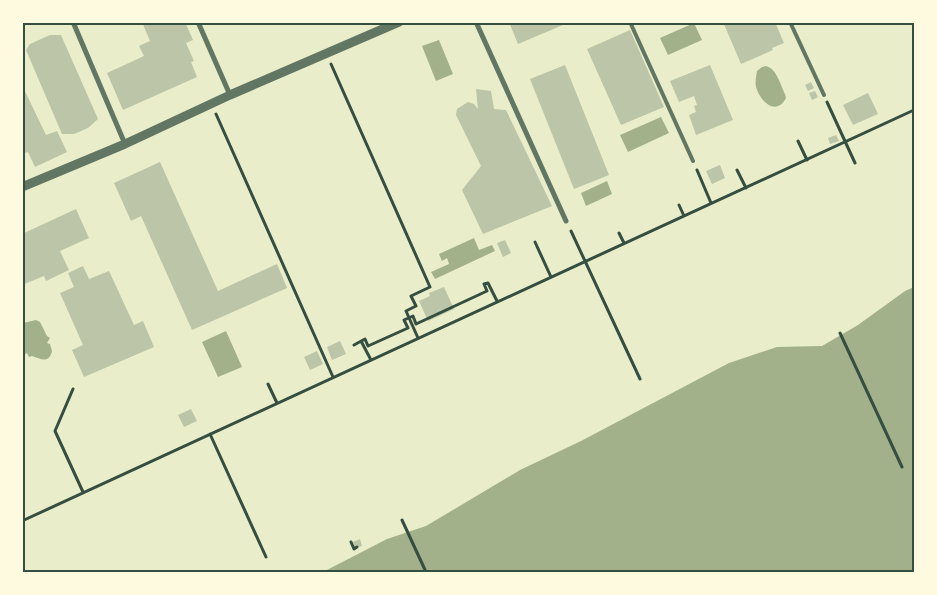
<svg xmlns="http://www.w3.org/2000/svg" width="937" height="595" font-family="Quicksand,sans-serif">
<rect width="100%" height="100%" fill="#e9edc9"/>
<path fill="#a3b18a" d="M694,23L702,40L668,55L660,38Z
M439,40L453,74L436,81L422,46Z
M766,66C777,69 780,84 785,94L786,98C776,117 760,101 756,87C755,82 756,77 757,71L762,67Z
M661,117L669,133L628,152L620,135Z
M607,181L612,194L586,206L581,193Z
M474,238L479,250L492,245L495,251L435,279L431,272L449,264L447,258L442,261L439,254Z
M914,287V572H323L387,539L426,526L520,470L581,441L729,363L777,347L822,346L858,325L905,291Z
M36,320L40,322L47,336L50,338L47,343L50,344L52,351C49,364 41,359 32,356L29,357L27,353L23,355V323Z
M226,331L242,367L218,377L202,342Z"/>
<path fill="#bcc5a7" d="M142,22H185L193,40L186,43L194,61L191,62L197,77L123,110L107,73L144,56L139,46L150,41Z
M509,22H570L518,44Z
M723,22H775L784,43L772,48L773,50L741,64Z
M630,30L664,107L621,125L587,49Z
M50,35H61L98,119L88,128L74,134H62L26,50L30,44Z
M565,65L609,175L574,189L530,79Z
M710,65L733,120L696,135L689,115L696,112L694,106L697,105L694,96L679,102L670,81Z
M811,82L814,88L808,91L805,85Z
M22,85L46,135L57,131L67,152L35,167L28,152L22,154Z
M476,89L491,91L494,109L506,110L552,206L483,234L462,190L481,166L456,115L457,109L468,102L474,104L478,109Z
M815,91L818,97L812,100L809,93Z
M868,93L878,114L853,125L843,105Z
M836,135L839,141L830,144L828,138Z
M160,162L218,291L277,264L287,288L192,330L141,216L131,221L114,183Z
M720,165L725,178L712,184L706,171Z
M76,209L89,238L60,251L69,270L46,281L44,276L22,285V234Z
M505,240L511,253L503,257L497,243Z
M83,266L89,279L109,271L134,325L143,321L154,347L84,377L72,350L83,345L60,293L74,287L68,273Z
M444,287L454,309L428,321L419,301L430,296L429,293Z
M340,341L346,354L332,360L327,347Z
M317,351L323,364L310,370L304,357Z
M191,409L197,421L184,427L178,415Z
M360,539L362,546L355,548L353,542Z"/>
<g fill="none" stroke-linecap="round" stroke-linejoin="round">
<path stroke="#344e41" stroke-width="3" d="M331,64L430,287L411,296L416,306L406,311L418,338
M827,102L855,163
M216,114L333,377
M798,141L807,160
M697,170L711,203
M737,170L746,188
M679,205L684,216
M571,231L640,379
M619,233L624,243
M535,242L551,277
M840,333L902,467
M361,341L371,360
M354,345L365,339L368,346L408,328L404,320L413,316L416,324L487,291L484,284L488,283L497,301
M268,384L277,403
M73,389L55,431L83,492
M210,434L266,557
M402,520L426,572
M22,521L914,110
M351,542L354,549L357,547"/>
<path stroke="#617663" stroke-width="4" d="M630,22L693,161
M790,22L824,95"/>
<path stroke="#617663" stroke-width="5" d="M73,22L125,144
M198,22L230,95
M476,22L566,221"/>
<path stroke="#617663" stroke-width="9" d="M22,187L125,144L230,95L399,22"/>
</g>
<rect width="937" height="595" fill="none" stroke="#fefae0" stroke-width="48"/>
<rect x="24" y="24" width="889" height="547" fill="none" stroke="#344e41" stroke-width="2"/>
</svg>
